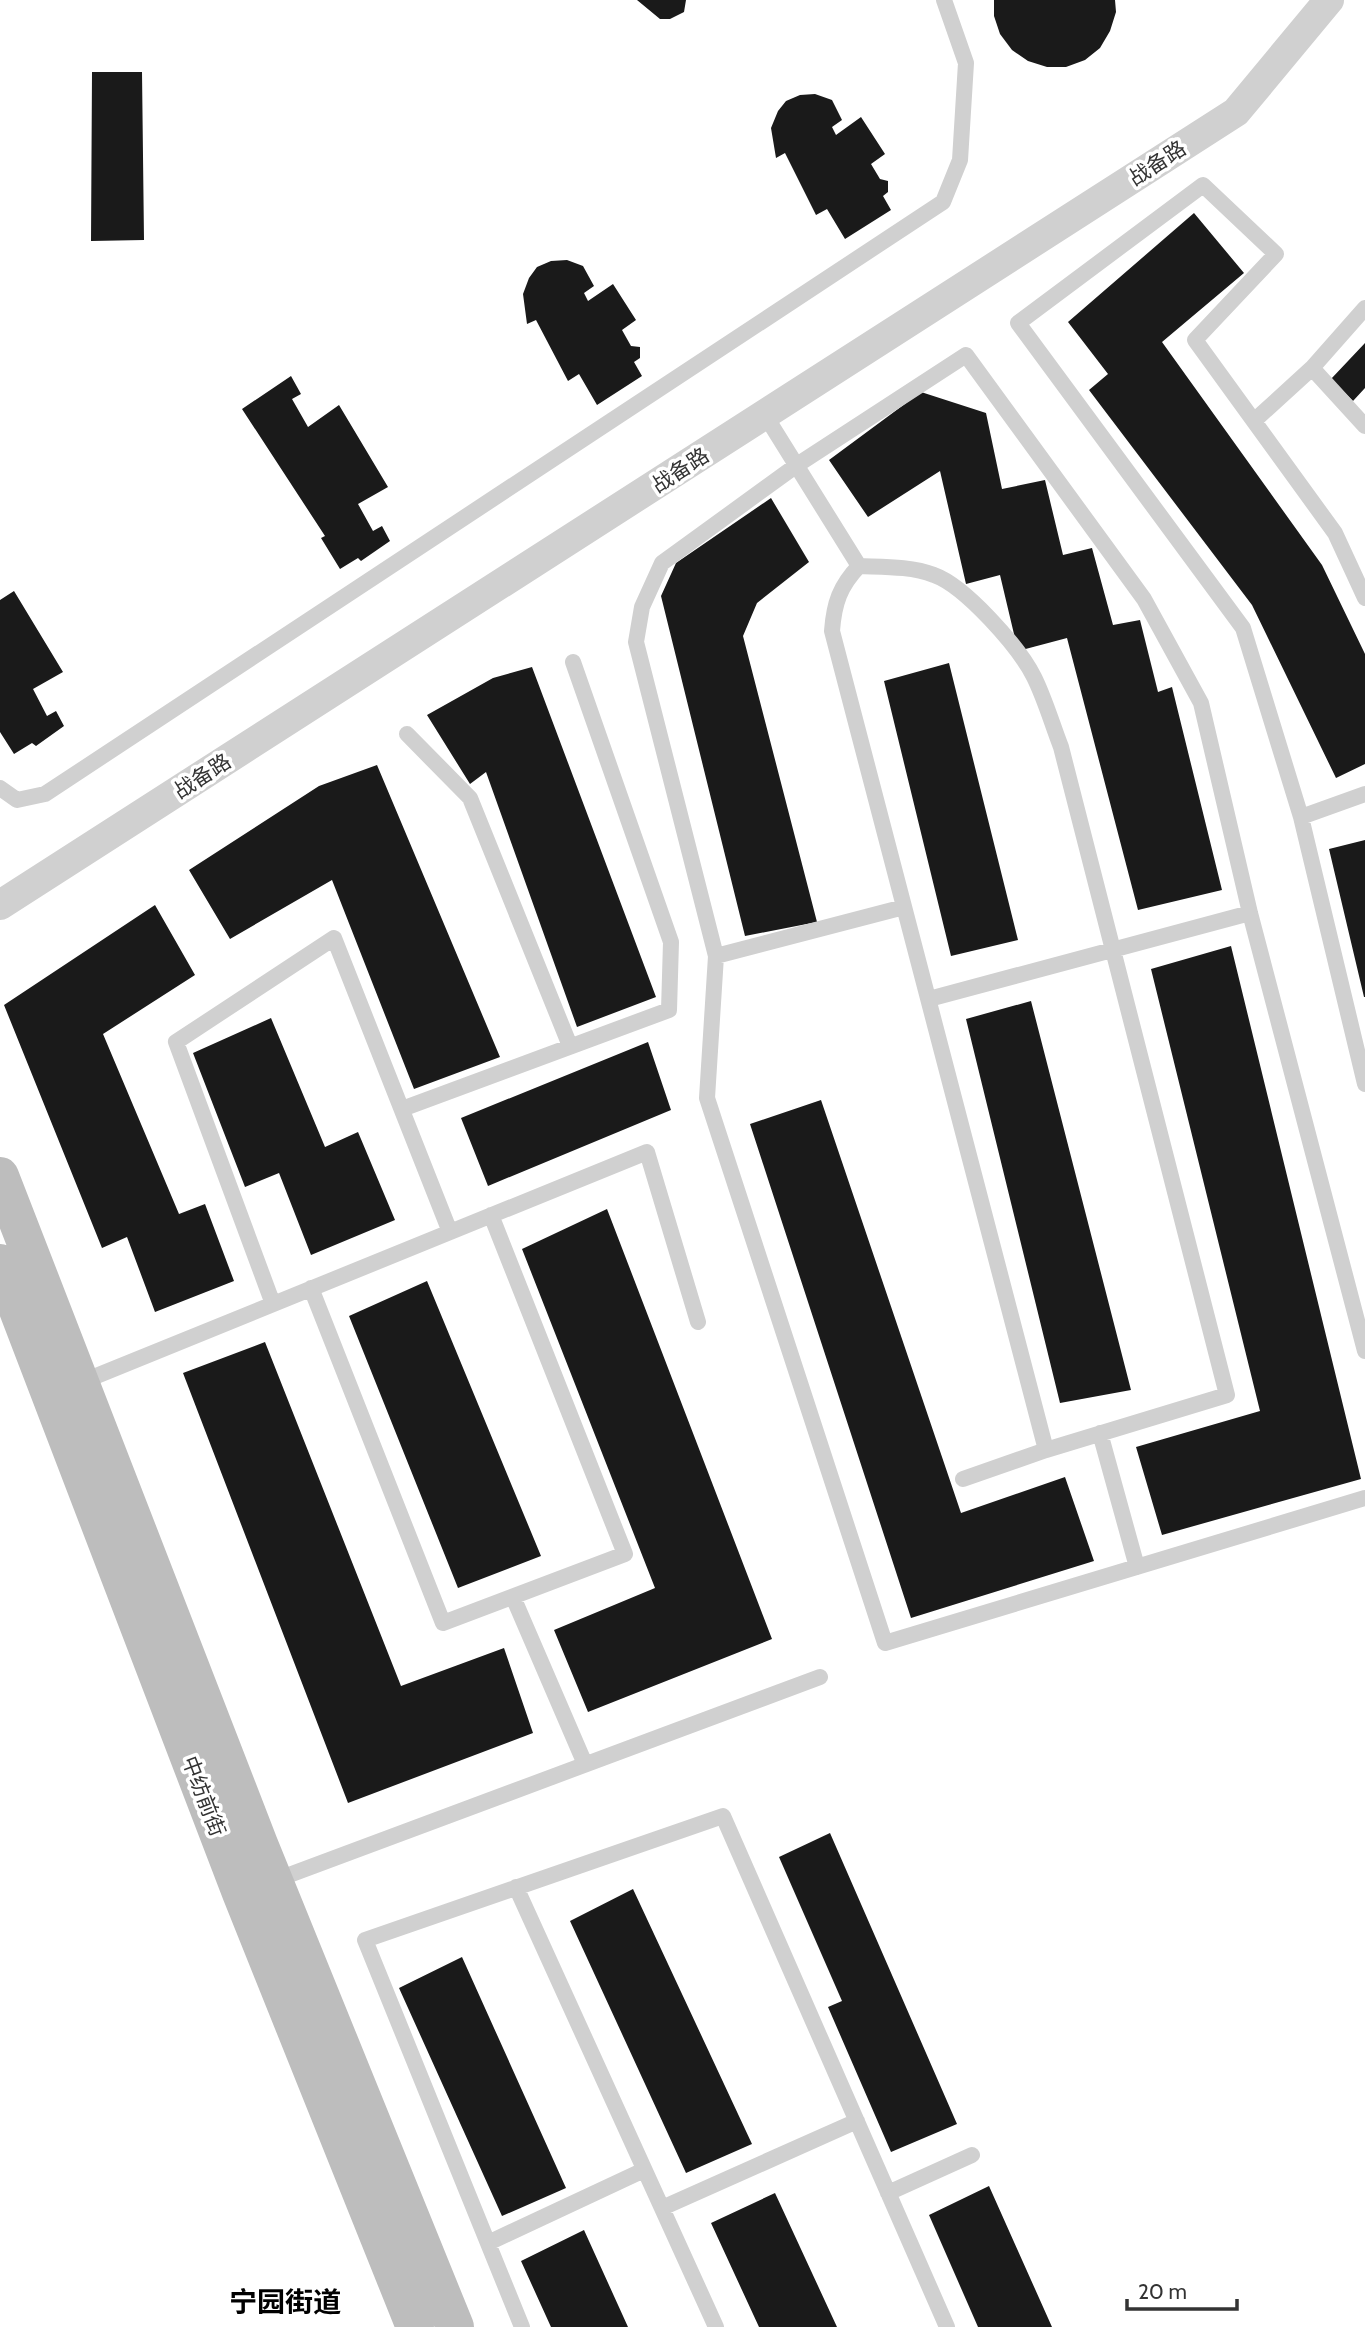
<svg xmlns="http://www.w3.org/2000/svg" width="1365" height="2327" font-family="Cabin,'Noto Sans SC',sans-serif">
<rect width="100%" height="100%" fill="#fff"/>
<path fill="#1a1a1a" d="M637,0H686L684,12L670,19H660Z
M994,0H1115L1116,12L1110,31L1100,48L1085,60L1066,67H1047L1028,61L1012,50L1000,34L994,16Z
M92,72H142L144,240L91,241Z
M815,94L832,100L842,120L832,127L836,135L861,117L885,154L871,164L880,179L888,181V192L883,196L891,210L845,239L827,209L816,215L785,153L776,158L771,128L778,111L786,101L800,95Z
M1194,213L1244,273L1162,342L1322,565L1365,654V764L1336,778L1252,605L1089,390L1108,374L1068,322Z
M567,260L583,266L594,286L584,293L588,301L613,284L636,320L622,330L631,346L640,347V358L634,362L642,376L597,405L579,374L568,381L536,320L527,324L523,294L529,278L537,267L551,261Z
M1365,343V388L1353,401L1331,379Z
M291,376L301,394L292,399L308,427L339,405L388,487L358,504L373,531L382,526L390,541L361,561L358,558L340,569L321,538L325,536L242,409Z
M921,392L986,413L1002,489L1045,480L1063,555L1092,548L1113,625L1140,620L1158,692L1172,687L1222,890L1138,910L1067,638L1018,651L1000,575L966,584L940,471L868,517L829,460Z
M771,498L809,562L757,603L743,636L817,922L745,936L661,596L676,563Z
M14,591L63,672L33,689L47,716L56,711L64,726L36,746L32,743L14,754L0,732V600Z
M949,663L1018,940L951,956L884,681Z
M532,667L656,997L577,1027L486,772L470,784L427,715L493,678Z
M377,765L500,1057L414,1089L332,880L230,939L189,870L319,786Z
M1365,840V997H1364L1329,849Z
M155,905L195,975L103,1034L179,1214L205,1204L234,1281L155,1312L127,1237L102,1248L4,1005Z
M1231,946L1361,1479L1162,1535L1136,1447L1260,1411L1151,969Z
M1031,1001L1131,1390L1060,1403L966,1019Z
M271,1018L325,1147L358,1132L395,1220L311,1255L279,1173L245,1187L193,1053Z
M648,1042L671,1110L488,1186L461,1118Z
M821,1100L961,1513L1065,1477L1094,1561L911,1618L750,1124Z
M607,1209L772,1639L588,1712L554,1630L655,1588L522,1249Z
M427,1281L541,1556L458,1588L349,1316Z
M265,1342L401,1686L504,1648L533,1733L348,1803L183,1373Z
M830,1833L957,2124L891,2152L828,2007L842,2001L779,1857Z
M633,1889L752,2144L686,2173L570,1921Z
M462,1957L566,2188L502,2216L399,1988Z
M989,2186L1052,2327H978L929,2215Z
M775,2193L837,2327H759L711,2223Z
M584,2230L628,2327H551L521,2261Z"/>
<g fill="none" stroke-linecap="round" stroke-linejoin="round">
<path stroke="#d0d0d0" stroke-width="16" d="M1312,368L1365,426
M765,415L859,566C883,567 911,566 934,575C965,586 1019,647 1034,677C1045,699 1052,724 1061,747L1227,1395L1046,1450L832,631C834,603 840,586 859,566
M1255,420L1312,368L1365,308
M1365,598L1335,533L1195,340L1276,254L1203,185L1018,323L1243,628L1301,817L1365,1084
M407,734L470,798L570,1046
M0,788L17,800L45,794L943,202L960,160L966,63L944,0
M1301,817L1365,794
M716,956L904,907
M929,999L1250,913
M402,1109L669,1010L671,942L573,662
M311,1288L443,1623L625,1554L491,1215
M273,1304L176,1042L334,938L450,1232
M1365,1351L1250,913L1201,703L1144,599L966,355L797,465L662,563L642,607L636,642L716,956L707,1098L885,1643L1365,1498
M79,1383L647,1152L698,1322
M1100,1433L1137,1567
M963,1479L1046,1450
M513,1597L585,1764
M273,1881L820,1677
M516,1887L716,2327
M888,2193L972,2155
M662,2208L857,2121
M488,2243L644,2170
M522,2327L365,1940L723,1816L947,2327"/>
<path stroke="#d0d0d0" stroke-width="30" d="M0,905L1236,112L1329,0"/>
<path stroke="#bdbdbd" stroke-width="38" d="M0,1176L259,1844L455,2327
M0,1263L241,1893L415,2327"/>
</g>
<g text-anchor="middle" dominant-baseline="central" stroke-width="7" stroke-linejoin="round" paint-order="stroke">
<g font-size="21" fill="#333" stroke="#fff">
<text transform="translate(1157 163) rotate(-33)">战备路</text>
<text transform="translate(680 470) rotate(-33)">战备路</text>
<text transform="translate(202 776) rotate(-33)">战备路</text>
<text transform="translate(204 1796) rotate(69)">中纺前街</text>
</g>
<g font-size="28" font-weight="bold" fill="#000" stroke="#fff">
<text x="285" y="2302">宁园街道</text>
</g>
</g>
<path d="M1127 2299v10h110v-10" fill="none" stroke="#333333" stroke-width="3.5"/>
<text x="1138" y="2299" font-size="21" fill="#333333" stroke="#ffffff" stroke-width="5" paint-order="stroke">20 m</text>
</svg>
